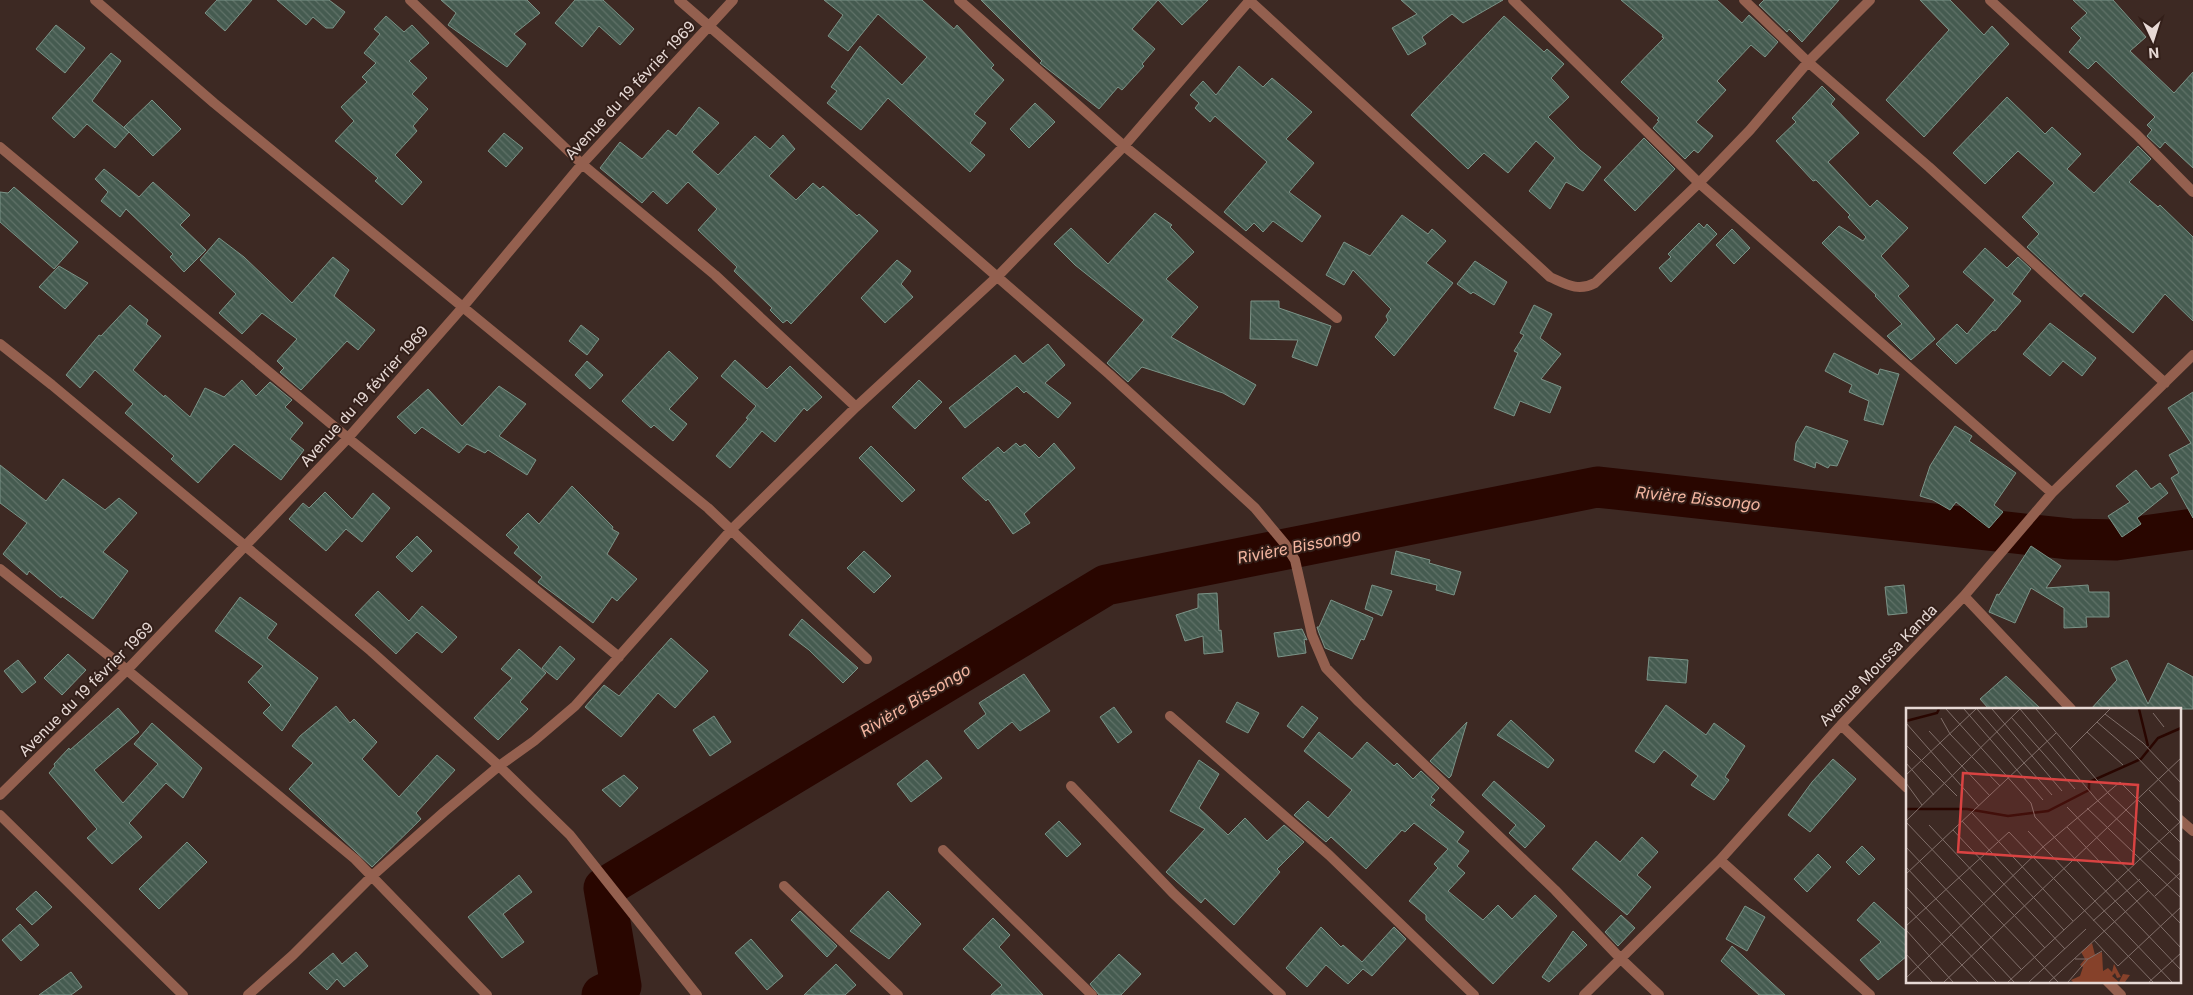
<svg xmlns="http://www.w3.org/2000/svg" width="2193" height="995" font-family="Inter,sans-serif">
<defs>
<pattern id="building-back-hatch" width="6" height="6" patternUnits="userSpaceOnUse" patternTransform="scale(1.25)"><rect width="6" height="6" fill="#455b50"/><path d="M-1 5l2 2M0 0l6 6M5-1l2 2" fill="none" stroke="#607268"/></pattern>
</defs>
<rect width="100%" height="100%" fill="#3d2923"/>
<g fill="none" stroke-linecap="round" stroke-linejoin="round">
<path stroke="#290600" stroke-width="41" d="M602,995L621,986L604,888L1106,585L1597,487L2070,539L2116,540L2193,529"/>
</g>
<path fill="url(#building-back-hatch)" stroke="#7b9387" d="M217,0H252L225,31L205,13Z
M277,0H329L345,12L333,28H326L313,17L306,25Z
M441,0H527L540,13L514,34L526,44L507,67L448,25L456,13Z
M575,0H603L634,29L620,45L599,26L582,47L555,23Z
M824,0H922L954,29L957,25L994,65L991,68L1004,80L974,114L986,123L970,143L985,155L970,172L888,98L861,130L827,103L837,91L831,87L860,46L902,85L927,57L878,14L848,51L828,36L843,15Z
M981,0H1208L1182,25L1158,0L1132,29L1155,49L1142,64L1144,66L1122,90L1118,87L1099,109L1040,63L1042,61Z
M1401,0H1503L1463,23L1452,14L1422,37L1426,44L1408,55L1392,28L1417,14Z
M1621,0H1717L1742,23L1749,15L1778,42L1765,57L1751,45L1717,81L1726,90L1696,122L1713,136L1698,153L1694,150L1685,159L1653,128L1659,121L1657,120L1659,118L1621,82L1664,38L1662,37L1663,35Z
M1764,0H1839L1802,42L1789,29L1787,32L1759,5Z
M1920,0H1950L1984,35L1992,26L2009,44L1924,137L1886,100L1949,30Z
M2073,0H2113L2146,37L2130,51L2174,93L2193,72V168L2165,142L2160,148L2147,136L2152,130L2147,125L2155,117L2096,61L2088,69L2069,52L2081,38L2071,28L2087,13Z
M386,16L404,32L412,25L429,43L409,61L427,78L412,94L428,109L413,126L417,131L395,155L422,182L402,205L375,181L378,178L335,141L354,121L341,107L367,82L362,77L376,63L364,53L380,34L374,29Z
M1504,16L1544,52L1547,49L1564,64L1551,78L1569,97L1548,117L1580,150L1601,167L1583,191L1566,182L1550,209L1529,191L1555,158L1536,141L1508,173L1484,153L1468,169L1411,115Z
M56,25L85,48L65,73L36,49Z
M111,53L121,61L92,101L129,132L115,148L87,124L74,138L52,118Z
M1239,66L1263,87L1272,78L1312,112L1286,139L1314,163L1289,192L1321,216L1302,242L1273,221L1263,232L1254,223L1246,231L1224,212L1267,162L1215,116L1210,122L1195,108L1199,103L1190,95L1203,81L1216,95Z
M1822,86L1835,99L1831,104L1859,133L1828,162L1870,207L1877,200L1908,228L1881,256L1909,286L1898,296L1935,339L1911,360L1887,336L1902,324L1875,296L1876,295L1822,243L1839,226L1863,241L1866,237L1848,217L1850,215L1816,180L1813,181L1776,141L1796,122L1792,118Z
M2007,97L2045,134L2052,127L2081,154L2067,169L2094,193L2138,146L2151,159L2129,182L2158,207L2160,205L2193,237V321L2165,294L2133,333L2084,293L2081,297L2027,247L2039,234L2022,217L2054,183L2018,151L1985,184L1953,153Z
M152,100L181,129L153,156L124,127Z
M1035,103L1055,122L1029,148L1010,129Z
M699,107L719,123L692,152L718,175L755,136L770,149L783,135L795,149L769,176L796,200L813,183L820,189L823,186L857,216L859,214L878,231L791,324L787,320L783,323L770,310L772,308L734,271L737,267L698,230L717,209L688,182L667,204L653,191L642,203L600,168L620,142L642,159L668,130L676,136Z
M504,133L523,148L506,167L488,151Z
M1644,138L1675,169L1635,211L1604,180Z
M104,169L139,197L153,182L190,215L180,225L206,250L184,272L170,257L173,254L126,209L120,217L101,201L108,192L95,179Z
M14,187L78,242L54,269L0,222V192L8,193Z
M1155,213L1172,225L1170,227L1194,252L1166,279L1198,307L1171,337L1256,385L1244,405L1223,393L1142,367L1128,382L1107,363L1144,320L1075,265L1054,244L1071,228L1108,264Z
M1402,215L1428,234L1432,229L1446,241L1426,263L1453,283L1394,356L1375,337L1388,320L1386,316L1391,309L1353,270L1344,285L1326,275L1344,242L1370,256Z
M1699,223L1704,228L1707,224L1717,234L1671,282L1659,268L1671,257L1668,254Z
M1732,229L1750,248L1734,264L1716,245Z
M219,238L244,257L292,303L333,257L349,270L334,296L375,330L358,350L347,341L301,390L280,372L284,368L277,361L297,339L262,313L242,334L219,313L236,294L200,260Z
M1985,248L2007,268L2018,257L2031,269L2012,294L2021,301L1995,331L1993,330L1956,364L1936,344L1957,324L1967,334L1995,300L1963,272Z
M897,260L911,271L901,284L913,297L885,323L861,298Z
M1475,261L1507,282L1494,305L1473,292L1471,294L1457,284Z
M59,266L88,283L65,309L39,287Z
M1251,301H1279V308L1331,326L1317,366L1292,357L1298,340L1250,339Z
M130,305L148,320L146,324L161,336L133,370L164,397L165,395L190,417L205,388L224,397L242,380L256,396L270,382L292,400L285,407L303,423L290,439L304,450L281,480L234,444L198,483L171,459L174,456L125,413L133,404L95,370L80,388L66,375L99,335L101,336Z
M1534,305L1552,314L1540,338L1561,354L1541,379L1561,387L1550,413L1520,401L1514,416L1494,408L1518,353L1514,351L1524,335L1520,333Z
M2050,323L2096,358L2082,376L2063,361L2050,376L2023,354Z
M581,325L599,339L587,355L569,341Z
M1048,344L1065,365L1045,383L1071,403L1058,418L1026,391L1024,393L1017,386L965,428L949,408L1015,355L1023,364Z
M669,351L698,378L669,409L687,424L673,441L654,425L651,428L622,401Z
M1834,353L1878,375L1880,369L1899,374L1883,425L1864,420L1869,401L1849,392L1852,385L1825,371Z
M735,360L767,389L790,366L822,397L807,411L804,408L775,442L762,431L730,468L716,456L748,419L746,418L756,406L721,376Z
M587,361L603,375L590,389L575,375Z
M919,380L942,402L915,429L892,407Z
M499,386L526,404L499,436L536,460L527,475L488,450L485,453L467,444L459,453L422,427L415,434L397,417L428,389L462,426Z
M2193,392V518L2171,478L2179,473L2169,455L2191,443L2168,408Z
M1806,426L1848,441L1837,466L1830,465L1828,468L1816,462L1815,468L1794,460L1796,443Z
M1955,426L1972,436L1969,441L2016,473L1994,505L2003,512L1989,528L1956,502L1950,510L1933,500L1920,496L1930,466Z
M1016,443L1020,447L1025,444L1039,458L1054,443L1075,468L1024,514L1030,523L1013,534L988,499L986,501L962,478L998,447L1004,453Z
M871,446L915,490L902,502L859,458Z
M0,465L46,501L63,479L105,510L119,498L137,513L103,552L128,571L93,619L62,596L61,598L29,571L27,575L3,554L27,523L0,503Z
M2136,470L2151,489L2160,483L2168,493L2137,518L2141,524L2122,537L2108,516L2130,502L2116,486Z
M572,486L613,527L612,529L619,533L607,554L637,579L617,601L612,597L593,623L538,582L542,577L514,553L519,547L506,535L528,513L539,524Z
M325,492L352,519L373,493L390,508L362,542L346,529L326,551L289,519L303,503L309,508Z
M417,536L432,551L412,572L396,557Z
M2031,546L2061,566L2046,588L2088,585L2089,592H2109V617H2086L2087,627L2064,628V608L2031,588L2015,623L1989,612L1997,594L1999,595Z
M864,551L891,576L874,593L847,568Z
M1396,551L1430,560L1429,563L1461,572L1454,595L1436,590L1437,585L1391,574Z
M1372,585L1392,591L1382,616L1365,609Z
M1904,585L1907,613L1888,615L1885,587Z
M378,591L409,621L422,606L457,637L442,653L417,632L396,654L355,615Z
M1217,593L1219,631L1221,630L1223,652L1204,654L1203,636L1185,641L1176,615L1198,608V594Z
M240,597L277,624L267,638L318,678L282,731L263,713L271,705L248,682L263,666L215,631Z
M1331,600L1373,618L1364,640L1361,639L1352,659L1325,648L1319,633L1317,627H1319Z
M802,619L858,668L843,683L809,650L789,635Z
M1302,629L1307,640L1304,639L1306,653L1278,657L1274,633Z
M671,638L708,671L675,708L658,693L621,737L585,707L604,685L619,696Z
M560,646L575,659L557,680L542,668Z
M519,649L546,673L520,702L528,709L498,740L474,718L512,678L501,669Z
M68,654L86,670L62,695L44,678Z
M1649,657L1688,660L1686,683L1647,680Z
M18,660L36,682L22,693L4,671Z
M2127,660L2148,704L2168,663L2193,677V709H2091L2117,680L2111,668Z
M1024,674L1050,711L1020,731L1012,722L978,749L964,731L986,714L979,703Z
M2006,676L2041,709H1989L1980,699Z
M1237,702L1259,713L1248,733L1226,722Z
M1666,705L1706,735L1714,723L1745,746L1725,777L1729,780L1714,800L1691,785L1698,776L1664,750L1654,763L1635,751Z
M336,706L350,723L354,719L377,742L362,759L399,797L437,755L455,770L416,813L421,819L372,867L289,789L313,763L292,746L300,736Z
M1302,706L1318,718L1303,738L1287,726Z
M1114,707L1132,732L1118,743L1100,717Z
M118,708L139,732L94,770L123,803L158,764L134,744L152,723L202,768L183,798L166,783L129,823L142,837L112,864L87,838L97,829L49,773L55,766L54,764L69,748L70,750Z
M714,716L731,742L710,756L693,730Z
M1511,720L1554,760L1548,768L1497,735Z
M1467,722L1451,776L1449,778L1430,761Z
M1319,732L1352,759L1367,742L1394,766L1397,763L1413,779L1421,771L1439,788L1431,797L1435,800L1430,805L1464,832L1457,842L1469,851L1457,866L1465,873L1448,891L1483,920L1498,905L1512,919L1535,895L1557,916L1493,984L1426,920V915L1409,901L1438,868L1434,864L1448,849L1414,823L1405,832L1402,830L1366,869L1331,837L1326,842L1294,815L1308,801L1328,818L1352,790L1304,751Z
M1833,759L1856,779L1810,832L1788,815L1812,782Z
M927,760L942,778L911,802L897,784Z
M1199,760L1219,774L1199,808L1228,835L1245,818L1267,841L1284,825L1304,842L1277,869L1280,872L1234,925L1205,898L1201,903L1166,872L1205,829L1170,811Z
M624,775L638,788L620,807L602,790Z
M1494,781L1545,826L1525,848L1509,833L1516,825L1482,795Z
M1059,821L1081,844L1067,857L1045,834Z
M1642,837L1658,852L1637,875L1651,887L1627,915L1572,869L1596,841L1620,862Z
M187,842L207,862L159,909L139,889Z
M1862,846L1875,859L1859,875L1846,862Z
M1818,854L1831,867L1807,892L1794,879Z
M519,875L532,892L503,914L524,942L502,958L468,917Z
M36,891L52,907L32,925L16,909Z
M888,891L921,924L889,959L850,931Z
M1874,902L1907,932V956L1878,980L1860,960L1881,942L1857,920Z
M1745,906L1765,917L1747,951L1726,939Z
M800,911L837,946L827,957L791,920Z
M1621,915L1635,928L1618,946L1605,932Z
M993,918L1010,935L999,947L1043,995H991L1002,985L963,949Z
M20,924L39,945L21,961L2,940Z
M1321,927L1341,947L1343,945L1362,962L1394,927L1406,939L1372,976L1363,969L1348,984L1326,965L1307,987L1286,968Z
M1573,931L1587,945L1549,982L1542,977Z
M751,939L783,976L767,990L735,953Z
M1732,946L1785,995H1759L1721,961Z
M356,952L368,966L344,987L337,979L327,990L309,973L333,953L342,964Z
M1119,954L1141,974L1121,995H1099L1090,984Z
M836,964L856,985L845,995H804Z
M71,972L82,987L71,995H39Z"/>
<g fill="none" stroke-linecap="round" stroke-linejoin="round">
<path stroke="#94604f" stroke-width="10" d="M95,0L214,103L708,508L867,659
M410,0L582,164L715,275L856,407
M679,0L1109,374L1255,508L1285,544L1295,560L1312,635L1326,668L1359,702L1555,890L1620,958L1659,995
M959,0L1124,146L1337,318
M1249,0L1550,277C1566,284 1578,292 1595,283L1699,183L1750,130L1808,62L1870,0
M1513,0L1699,183L2052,493
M1744,0L1808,62L1929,167L2165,383
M1990,0L2137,135L2193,192
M0,147L348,438L619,657
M0,344L52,385L371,651L499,766L570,835L697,995
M0,569L127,670L355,859L487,995
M1964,596L2071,709
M1170,716L1329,855L1474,995
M1841,725L1907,788
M1071,786L1173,893L1281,995
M0,795L127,670L348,438L462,308L582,164L733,0
M0,815L183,995
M2179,819L2193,831
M943,850L1092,995
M1720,860L1870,995
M784,886L898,995
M2107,981L2121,995
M248,995L293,955L372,876L444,812L499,766L534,741L575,706L732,529L856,407L998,276L1124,146L1250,0
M1584,995L1720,860L1841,725L1964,596L2052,493L2193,355"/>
</g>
<g text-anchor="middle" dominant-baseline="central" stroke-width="4" stroke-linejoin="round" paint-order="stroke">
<g font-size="15" fill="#e7d9d5" stroke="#331f19">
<text transform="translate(630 90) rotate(-47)">Avenue du 19 février 1969</text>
<text transform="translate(364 396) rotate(-48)">Avenue du 19 février 1969</text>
<text transform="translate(1878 665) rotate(-46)">Avenue Moussa Kanda</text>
<text transform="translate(86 689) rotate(-45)">Avenue du 19 février 1969</text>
</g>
<g font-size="16" font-style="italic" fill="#f4b5a0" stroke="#331f19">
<text transform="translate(1698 498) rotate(6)">Rivière Bissongo</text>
<text transform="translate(1299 546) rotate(-11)">Rivière Bissongo</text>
<text transform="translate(915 700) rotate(-31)">Rivière Bissongo</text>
</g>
</g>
<g transform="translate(1906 708)">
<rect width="275" height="275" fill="#3d2923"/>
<path d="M186,235L189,247L196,244L197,263L202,260L206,264L208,256L215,269L211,270L209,265L206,268L213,274L217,266L224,267L219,274H167L165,272L174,268L177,259L174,257L179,251L175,244Z" fill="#86412a"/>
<path fill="none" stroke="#290600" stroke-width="2.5" d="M233,1L242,38M0,13L31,5L33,1M0,101H61L102,108L142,103L183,82V74L235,51L252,30L275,20"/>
<path fill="none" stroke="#816f6a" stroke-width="1" d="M40,1L125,95L129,109L275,262M58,1L137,92M71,1L146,87M86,1L156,83M114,1L191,92L275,173M130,1L203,86L275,154M247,5L258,19M199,6L237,35L275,75M105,9L169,81M35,10L44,26L94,78M191,14L227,45L275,95M0,15L73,98M23,23L84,88M181,24L217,57M0,37L51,88M164,41L204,1M0,55L28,87M0,67L70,1M0,75L16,97M243,82L274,114M161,99L275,216M181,100L275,190M66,105L167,213M0,113L114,1M56,113L158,222M0,114L152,274M23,117L139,240M161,119L275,240M47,122L159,241M122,123L266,274M0,139L116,262M0,159L108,274M0,166L150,25M0,179L90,274M249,188L275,164M0,198L72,274M187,213L234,171M0,218L103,124L247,274M0,222L47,274M188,232L212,258L275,199M0,246L26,274M169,251H182L196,243M0,270L138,138L214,74L275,135M38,274L275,50M102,274L275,113M123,274L180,221M143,274L243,182M162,274L182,251M243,274L275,245"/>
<path fill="#d94342" fill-opacity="0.15" stroke="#d94342" stroke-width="2.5" d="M57,65L232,77L227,156L52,144Z"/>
<rect width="275" height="275" fill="none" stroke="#e7d9d5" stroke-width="2.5"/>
</g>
<g transform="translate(2153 40) rotate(176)" stroke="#331f19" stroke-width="4" paint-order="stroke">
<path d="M0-4L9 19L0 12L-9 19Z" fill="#e7d9d5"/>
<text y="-8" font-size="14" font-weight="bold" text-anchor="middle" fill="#e7d9d5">N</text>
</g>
</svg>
